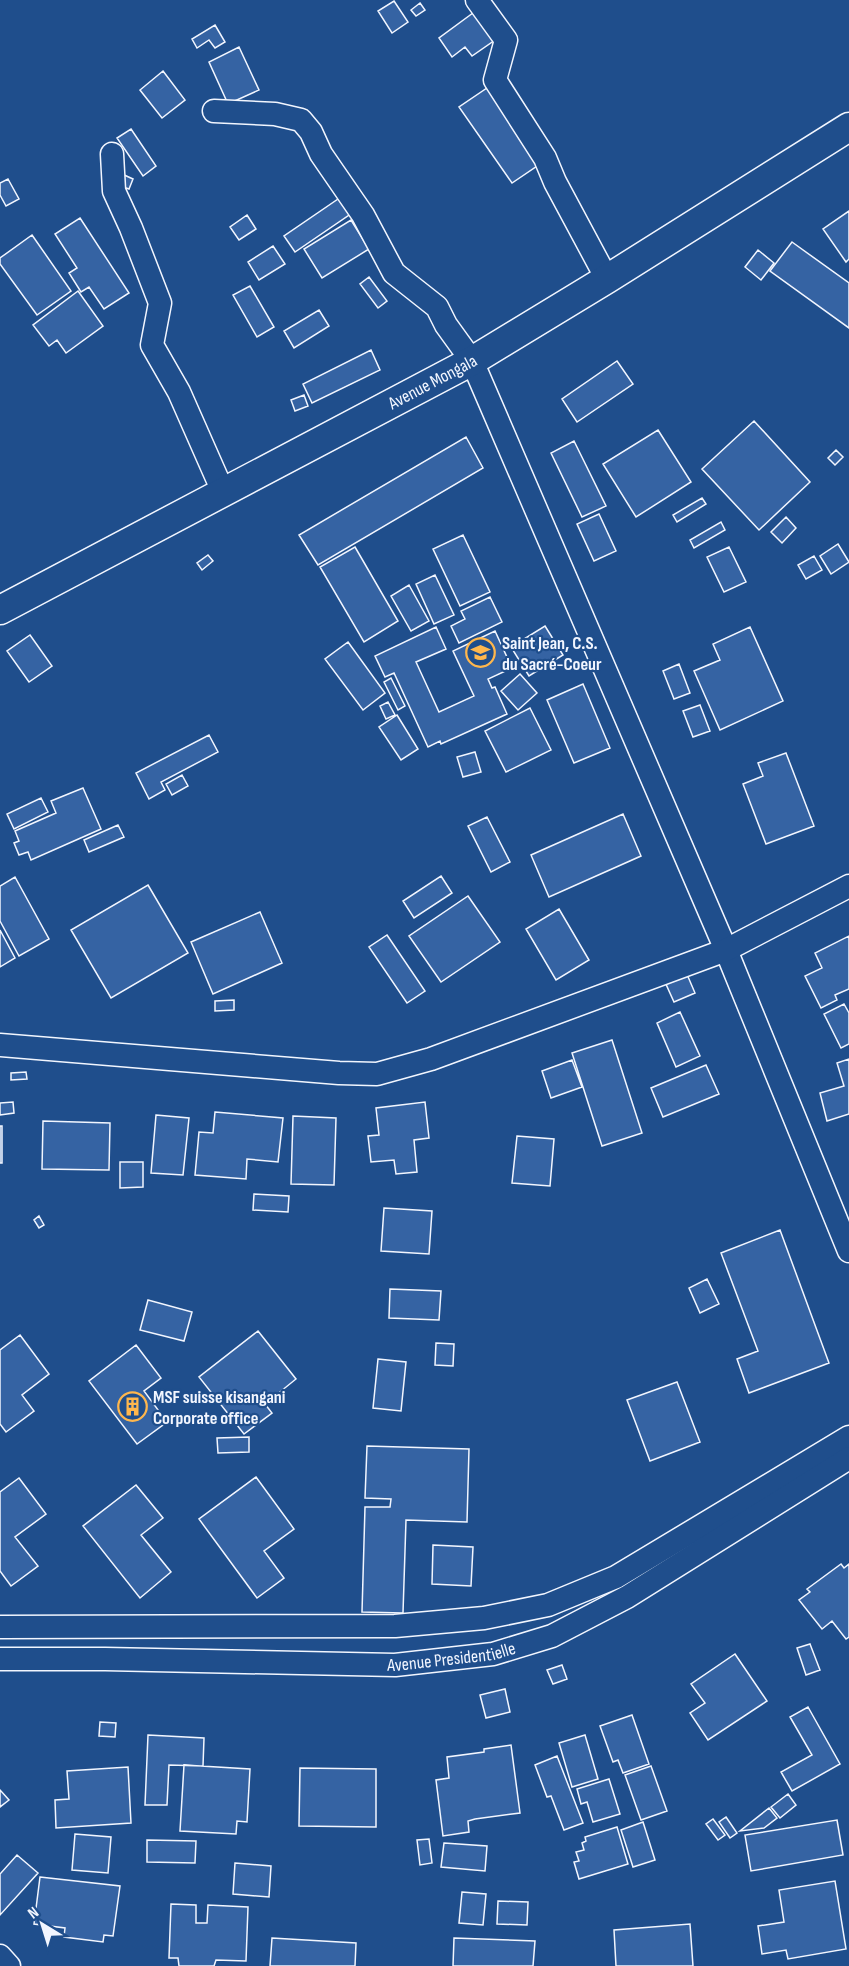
<svg xmlns="http://www.w3.org/2000/svg" width="849" height="1966" font-family="'Sofia Sans Condensed',sans-serif">
<rect width="100%" height="100%" fill="#1f4e8c"/>
<path fill="#3563a3" stroke="#f2f6ff" stroke-width="1.5" d="M394,1L408,22L392,33L378,11Z
M420,3L425,10L416,16L411,10Z
M477,10L495,40L472,56L465,47L452,57L439,38Z
M215,25L225,42L215,48L209,40L197,48L192,39Z
M239,47L259,90L228,104L209,62Z
M163,71L185,100L162,118L140,90Z
M487,88L540,164L512,183L459,107Z
M131,129L156,166L143,176L117,138Z
M122,174L133,179L129,189L117,185Z
M8,179L19,199L6,206L0,195V183Z
M341,197L352,213L295,252L284,236Z
M849,211V259L846,262L823,229Z
M247,215L256,229L239,240L230,227Z
M80,218L129,293L104,309L89,287L81,292L69,273L77,268L55,234Z
M351,220L369,249L322,278L304,249Z
M32,235L71,291L37,315L0,264V258Z
M792,242L849,283V328L770,271Z
M273,246L285,264L259,280L248,262Z
M758,250L774,263L761,280L745,267Z
M369,277L387,301L378,308L360,284Z
M250,286L274,327L257,337L233,295Z
M78,291L103,326L66,353L57,340L49,346L33,325Z
M319,310L329,326L294,348L284,331Z
M371,350L380,370L312,403L303,384Z
M617,361L633,384L577,422L562,399Z
M304,395L308,406L295,411L291,400Z
M754,421L810,482L759,530L702,469Z
M658,430L691,482L636,517L603,464Z
M466,437L483,468L318,565L299,535Z
M574,441L606,506L582,517L551,453Z
M836,450L843,457L835,465L828,458Z
M702,498L706,504L677,522L673,515Z
M599,514L616,551L594,561L577,524Z
M786,517L796,528L782,543L771,532Z
M721,522L725,530L694,548L690,540Z
M463,535L490,592L460,606L433,549Z
M838,544L849,562L831,574L820,556Z
M355,547L398,621L364,642L320,567Z
M729,547L746,582L724,592L707,557Z
M208,555L213,561L202,570L197,563Z
M814,556L822,570L806,579L798,565Z
M435,575L454,615L434,624L416,584Z
M409,585L429,621L411,631L391,596Z
M490,597L502,622L459,643L451,626L465,619L461,611Z
M545,626L563,655L529,676L511,647Z
M436,627L446,649L416,662L439,712L474,696L453,651L495,631L512,668L488,679L492,688L495,687L507,714L441,744L440,741L428,747L394,673L385,677L375,656Z
M750,627L783,701L720,730L694,671L720,660L713,644Z
M30,635L52,666L29,682L7,651Z
M348,642L385,693L363,710L325,659Z
M679,664L690,693L674,699L663,671Z
M520,674L537,693L518,710L501,691Z
M391,678L405,706L398,710L384,682Z
M583,684L610,748L574,763L547,700Z
M388,702L395,715L386,719L380,706Z
M700,705L710,731L693,737L683,711Z
M530,708L551,750L506,772L485,731Z
M397,715L418,749L401,760L379,727Z
M209,735L218,752L161,782L165,790L149,799L136,773Z
M475,752L481,772L463,777L457,757Z
M786,753L814,826L766,844L743,784L763,776L758,763Z
M182,775L188,786L172,795L166,784Z
M83,788L101,829L31,860L28,852L19,855L14,843L19,841L15,831L56,813L51,801Z
M41,798L48,812L14,829L7,814Z
M623,814L641,856L549,897L531,855Z
M487,817L510,862L491,872L468,826Z
M118,825L124,837L89,852L84,840Z
M441,876L452,893L414,918L403,901Z
M15,877L49,939L19,956L0,921V886Z
M148,885L188,953L111,998L71,930Z
M468,896L500,942L441,982L409,936Z
M559,909L589,960L556,980L526,929Z
M260,912L282,963L213,994L191,942Z
M0,930L15,958L0,967Z
M387,935L425,991L407,1003L369,947Z
M849,936V989L835,995L837,1000L821,1008L805,976L822,968L815,953Z
M686,972L695,993L674,1002L665,982Z
M234,1000V1010L215,1011V1001Z
M844,1004L849,1013V1044L841,1048L824,1014Z
M680,1012L700,1056L676,1067L657,1023Z
M612,1040L642,1133L602,1146L572,1053Z
M849,1059V1114L827,1121L820,1093L844,1086L837,1063Z
M572,1060L582,1087L551,1098L542,1071Z
M706,1065L719,1094L663,1117L651,1088Z
M26,1072L27,1079L11,1080V1073Z
M13,1102L14,1113L0,1115V1103Z
M425,1102L429,1138L414,1140L417,1172L396,1174L394,1160L371,1162L368,1136L379,1135L376,1108Z
M215,1112L283,1118L278,1162L247,1159L246,1179L195,1175L199,1132L213,1133Z
M156,1115L189,1118L183,1175L151,1173Z
M293,1116L336,1118L334,1185L291,1184Z
M43,1121L110,1123L109,1170L42,1169Z
M0,1126H2V1163H0Z
M517,1136L554,1139L550,1186L512,1183Z
M120,1162H143V1187L120,1188Z
M254,1194L289,1196L288,1212L253,1210Z
M384,1208L432,1211L429,1254L381,1251Z
M39,1216L44,1225L39,1228L34,1220Z
M780,1230L829,1363L749,1393L737,1359L758,1351L721,1253Z
M707,1279L719,1304L700,1313L689,1288Z
M390,1289L441,1291L439,1320L389,1318Z
M148,1300L192,1312L184,1341L140,1330Z
M258,1331L296,1379L265,1404L272,1413L244,1434L199,1377Z
M20,1335L49,1374L22,1395L34,1411L6,1432L0,1424V1350Z
M436,1343L454,1344L453,1366L435,1365Z
M136,1345L161,1378L144,1391L167,1422L137,1444L89,1381Z
M378,1359L406,1362L401,1411L373,1408Z
M677,1382L700,1442L650,1461L627,1400Z
M249,1437V1452L218,1453L217,1438Z
M367,1446L469,1449L467,1522L406,1520L403,1613L362,1612L365,1507H390L391,1499L365,1498Z
M256,1477L294,1529L264,1551L284,1578L257,1598L199,1519Z
M19,1478L46,1514L15,1537L38,1566L11,1586L0,1571V1492Z
M136,1485L163,1518L141,1535L171,1572L140,1598L83,1526Z
M433,1545L473,1547L471,1586L432,1584Z
M841,1564L844,1568L849,1564V1637L846,1639L832,1621L822,1629L799,1600L810,1592L807,1589Z
M810,1644L820,1670L806,1675L797,1648Z
M735,1654L767,1701L708,1740L690,1713L705,1703L691,1684Z
M562,1665L567,1679L553,1684L547,1670Z
M505,1689L510,1712L486,1718L480,1695Z
M808,1707L840,1764L792,1791L781,1772L812,1755L790,1717Z
M632,1715L649,1764L623,1773L618,1760L613,1762L600,1726Z
M100,1722L116,1723L115,1737L99,1736Z
M148,1735L204,1738L203,1766L169,1765L167,1805H145Z
M585,1735L598,1779L572,1787L559,1743Z
M511,1745L520,1813L475,1819L468,1821L469,1832L443,1836L436,1780L449,1778L447,1757L484,1752V1749Z
M557,1756L583,1823L564,1830L551,1796L547,1797L535,1765Z
M184,1765L250,1769L247,1822L237,1821L236,1834L180,1831Z
M651,1766L667,1811L641,1820L625,1775Z
M128,1767L131,1823L56,1828L55,1800L69,1799L67,1771Z
M300,1768L376,1769V1827L299,1826Z
M609,1779L620,1814L593,1822L587,1802L581,1804L577,1789Z
M0,1790L9,1800L0,1807Z
M788,1794L796,1805L780,1818L771,1807Z
M769,1808L777,1818L764,1828L740,1831Z
M726,1817L737,1833L730,1838L719,1822Z
M713,1819L725,1835L718,1840L706,1824Z
M837,1820L843,1855L751,1871L745,1835Z
M643,1822L655,1860L633,1867L621,1830Z
M617,1827L628,1864L579,1879L574,1862L579,1861L576,1852L584,1850L582,1843L586,1841L585,1837Z
M75,1834L111,1837L108,1873L72,1870Z
M429,1839L432,1863L420,1865L417,1840Z
M147,1840L196,1841L195,1863L147,1862Z
M444,1843L487,1846L485,1871L441,1867Z
M17,1855L38,1873L0,1915V1874Z
M235,1863L271,1866L269,1897L233,1894Z
M40,1877L120,1886L113,1936L104,1935L103,1942L64,1937L65,1928L34,1924Z
M835,1881L846,1949L788,1959L786,1950L762,1954L758,1926L784,1922L779,1890Z
M462,1892L486,1894L483,1925L459,1923Z
M498,1901L528,1902L527,1925L497,1924Z
M171,1904L196,1905V1923H207L208,1905L248,1907L246,1961L216,1960L214,1966H179L178,1958H169Z
M690,1924L693,1966H616L614,1930Z
M272,1938L356,1943L355,1966H270Z
M454,1938L535,1941L533,1966H453Z"/>
<g fill="none" stroke-linecap="round" stroke-linejoin="round">
<defs>
<g id="minor">
<path d="M477,0L506,40L495,80L545,158L555,182L607,279"/>
<path d="M214,111L275,114L301,120L311,132L321,154L363,215L394,273L437,307L446,325L472,361L726,950L849,1251"/>
<path d="M112,154L114,191L131,228L160,303L152,345L179,392L224,494"/>
<path d="M0,1045L339,1073L377,1074L431,1059L726,950L849,886"/>
<path d="M0,1627L395,1626L484,1618L548,1605L616,1577L849,1437"/>
<path id="s1" d="M0,1659H105L395,1665L493,1654L552,1636L627,1597L849,1458"/>
<path d="M0,1956L9,1966"/>
</g>
<g id="tertiary">
<path id="s2" d="M0,610L472,361L607,279L849,127"/>
</g>
</defs>
<use href="#minor" stroke="#f2f6ff" stroke-width="25"/>
<use href="#tertiary" stroke="#f2f6ff" stroke-width="31"/>
<use href="#minor" stroke="#1f4e8c" stroke-width="22"/>
<use href="#tertiary" stroke="#1f4e8c" stroke-width="28"/>
</g>
<defs>
<symbol id="school-ring" viewBox="-11 -11 22 22"><circle r="9.5" fill="#1f4e8c" stroke="#ffb74d" stroke-width="1.5"/><path d="M0-5L7-2L0 1L-7-2ZM-4 1L0 2.5L4 1V4Q0 6-4 4Z" fill="#ffb74d"/></symbol>
<symbol id="building-ring" viewBox="-11 -11 22 22"><circle r="9.5" fill="#1f4e8c" stroke="#ffb74d" stroke-width="1.5"/><path d="M-4-6H4V6H1V3H-1V6H-4ZM-2.5-4.3h1.7v1.8h-1.7ZM.8-4.3h1.7v1.8H.8ZM-2.5-1h1.7V.8h-1.7ZM.8-1h1.7V.8H.8Z" fill="#ffb74d"/></symbol>
</defs>
<g fill-rule="evenodd">
<use href="#school-ring" x="464" y="636" width="33" height="33"/>
<use href="#building-ring" x="116" y="1390" width="33" height="33"/>
</g>
<g text-anchor="middle" dominant-baseline="central" stroke-width="4.5" stroke-linejoin="round" paint-order="stroke">
<g font-size="18" fill="#f2f6ff" stroke="#1f4e8c">
<text stroke="none"><textPath href="#s2" startOffset="489">Avenue Mongala</textPath></text>
<text stroke="none"><textPath href="#s1" startOffset="452">Avenue Presidentielle</textPath></text>
</g>
<g font-size="18" font-weight="bold" fill="#f2f6ff" stroke="#1f4e8c" text-anchor="start">
<text x="502" y="643">Saint Jean, C.S.<tspan x="502" dy="21">du Sacré-Coeur</tspan></text>
<text x="153" y="1397">MSF suisse kisangani<tspan x="153" dy="21">Corporate office</tspan></text>
</g>
</g>
<g transform="translate(42 1924) rotate(322)" stroke="#1f4e8c" stroke-width="4.5" paint-order="stroke">
<path d="M0-4.5L10 22L0 15L-10 22Z" fill="#f2f6ff"/>
<text y="-9" font-size="16" font-weight="bold" text-anchor="middle" fill="#f2f6ff">N</text>
</g>
</svg>
